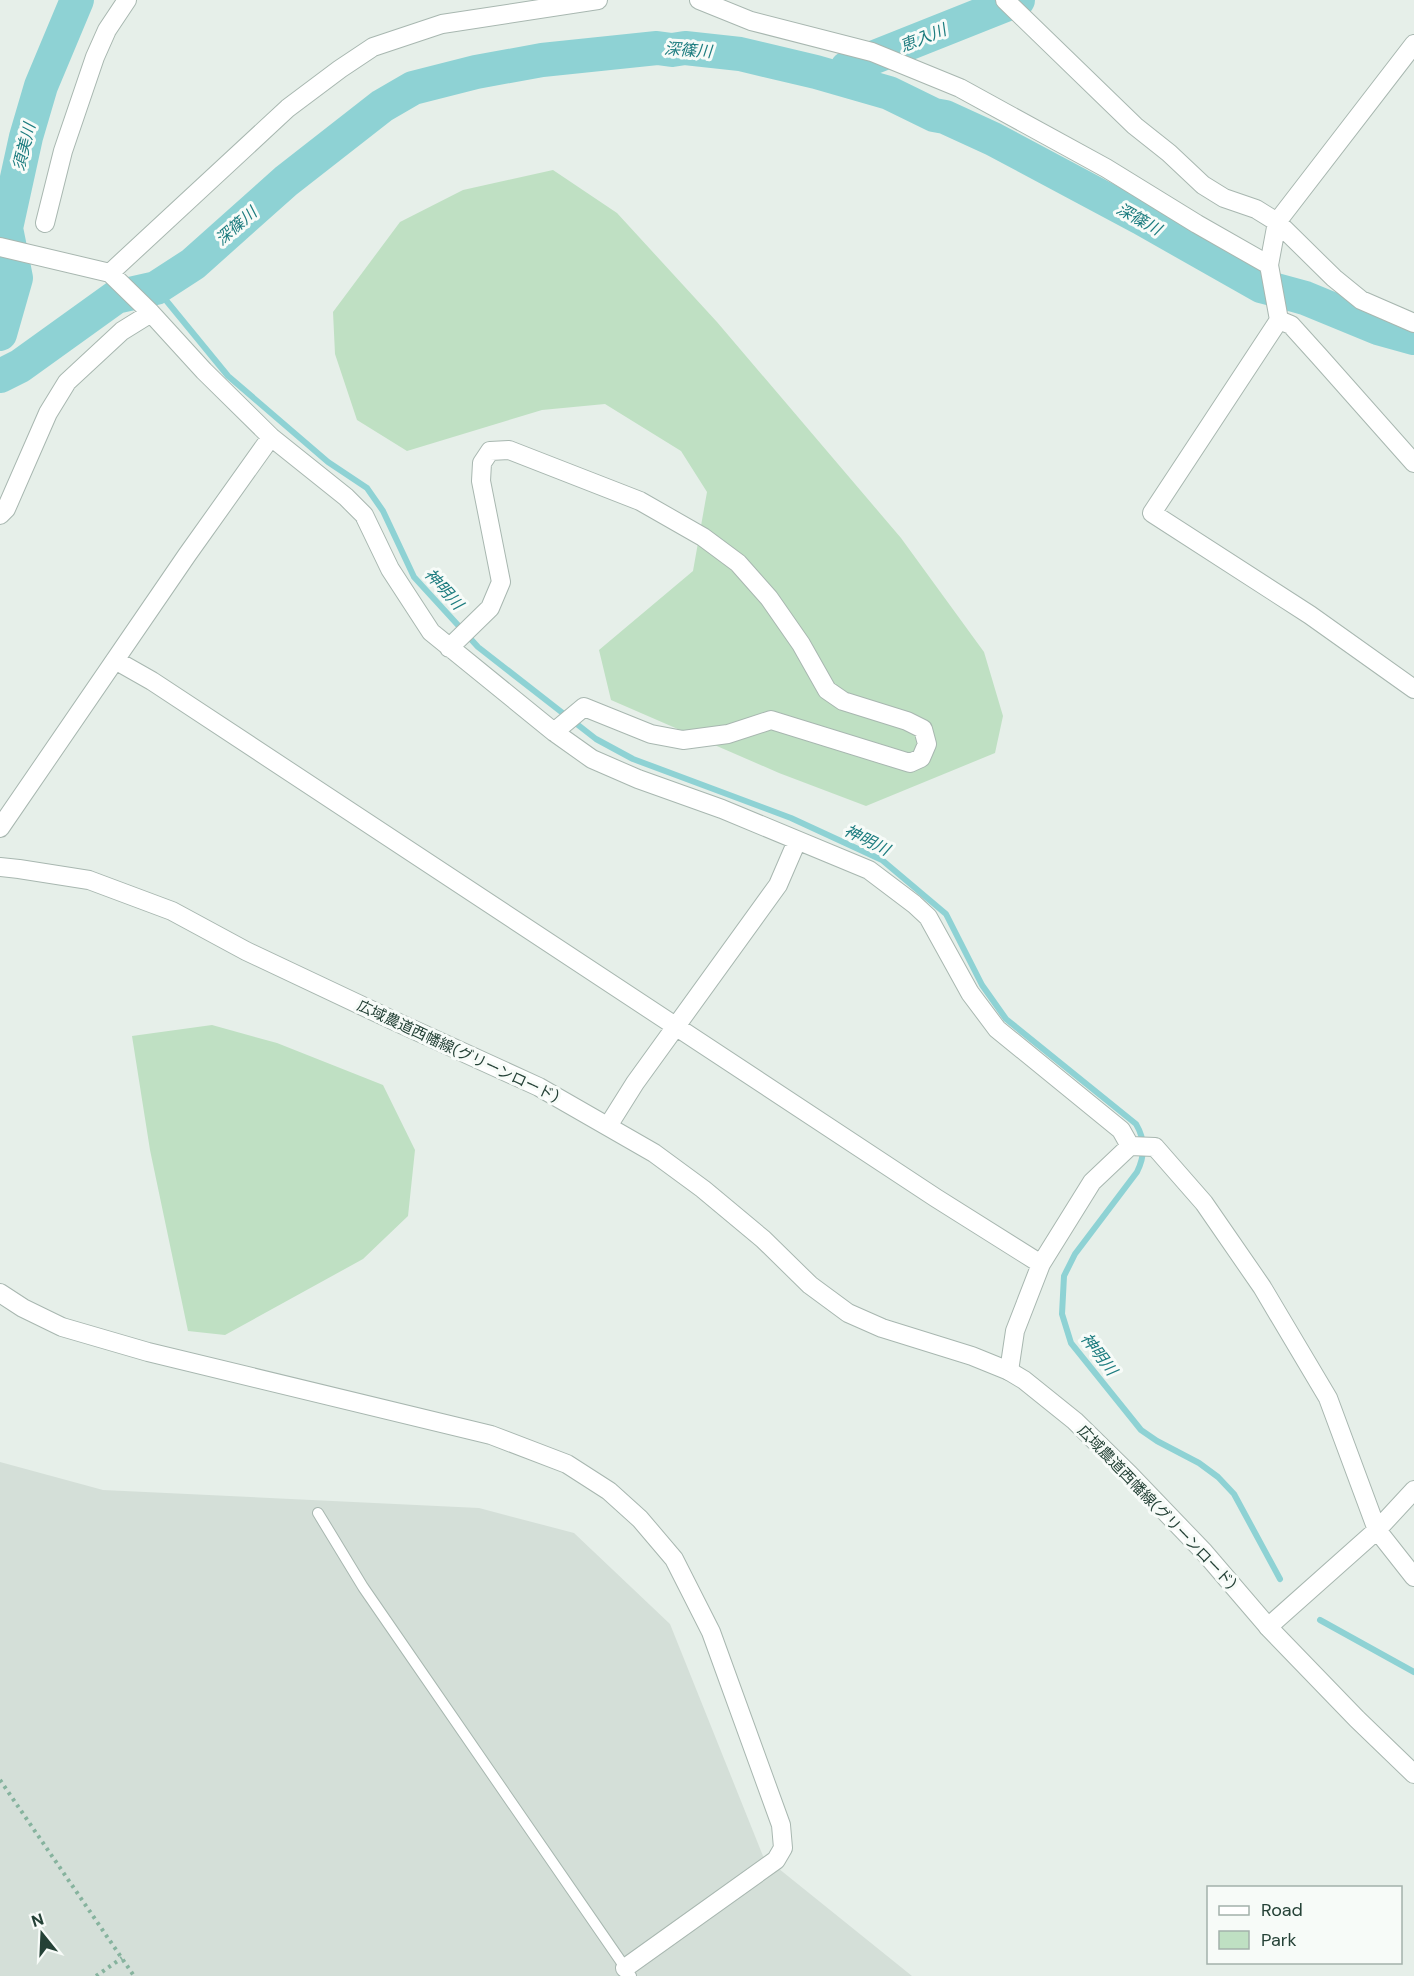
<svg xmlns="http://www.w3.org/2000/svg" width="1414" height="1976" font-family="'DM Sans','Noto Sans JP',sans-serif">
<rect width="100%" height="100%" fill="#e6efe9"/>
<path fill="#d4dfd8" d="M0,1462L103,1490L479,1508L574,1533L670,1624L763,1856L912,1976H0Z"/>
<path fill="#bfe0c3" d="M553,170L617,213L717,322L901,538L984,652L1003,716L995,753L866,806L779,773L611,700L599,650L693,571L707,492L681,451L605,404L542,410L407,451L357,420L335,354L333,312L400,222L463,190Z
M212,1025L277,1043L383,1085L415,1150L408,1216L363,1259L225,1335L188,1331L150,1150L132,1036Z"/>
<g fill="none" stroke-linecap="round" stroke-linejoin="round">
<path stroke="#8ed2d4" stroke-width="6" d="M156,288L228,376L328,462L367,488L383,511L414,577L478,647L596,739L633,759L791,818L882,860L946,914L982,985L1006,1019L1136,1124C1145,1139 1145,1156 1137,1172L1075,1254L1064,1276L1062,1314L1071,1343L1141,1430L1157,1441L1199,1463L1218,1477L1234,1494L1280,1579
M1320,1620L1414,1672"/>
<path stroke="#8ed2d4" stroke-width="34" d="M847,68L1018,0
M0,334L16,278L6,228L26,137L41,86L77,0
M0,376L20,366L116,297L156,288L193,264L286,181L382,106L413,88L476,72L542,60L657,48L672,50L685,48L740,54L816,72L889,93L934,115L945,117L993,139L1141,218L1261,286L1305,298L1378,328L1414,338"/>
<defs>
<path id="service" d="M318,1513L363,1587L631,1976"/>
<path id="minor" d="M699,0L751,21L872,52L960,88L1106,168L1197,224L1269,265
M1005,0L1135,126L1169,153L1203,185L1224,198L1256,209L1277,222L1334,278L1361,300L1414,323
M1414,44L1277,222L1269,265L1279,320L1152,513L1310,615L1414,689
M45,223L63,151L95,57L107,30L127,0
M0,247L110,273L151,313L204,371L271,437L346,497L364,515L390,569L431,632L554,732L592,759L638,779L722,809L869,870L914,904L928,917L970,993L997,1029L1121,1130L1130,1146
M110,273L288,108L340,69L373,47L442,24L598,0
M1279,320L1291,325L1319,356L1414,463
M0,515L6,509L48,413L67,382L122,331L151,313
M449,648L490,608L501,582L481,481L482,463L490,451L509,450L640,501L703,537L738,563L769,598L801,644L827,690L843,701L907,721L923,729L927,744L921,758L910,763L771,720L728,734L683,740L651,734L584,707L554,732
M115,660L152,681L936,1198L1041,1264
M0,828L187,555L271,437
M608,1126L635,1083L778,885L797,841
M0,1293L23,1308L62,1327L148,1352L491,1435L567,1464L609,1491L640,1519L674,1559L711,1632L781,1825L783,1848L776,1860L625,1968
M1009,1371L1015,1331L1041,1264L1092,1182L1130,1146L1155,1147L1204,1203L1262,1287L1328,1398L1377,1530L1414,1577
M1268,1627L1377,1530L1414,1490"/>
<path id="tertiary" d="M0,867L19,869L89,880L172,911L246,951L390,1019L539,1087L654,1153L703,1189L763,1239L810,1285L848,1313L882,1328L972,1356L1009,1371L1024,1380L1075,1421L1130,1475L1204,1552L1270,1629L1357,1719L1414,1774"/>
</defs>
<use href="#service" stroke="#a8b7b0" stroke-width="12"/>
<use href="#minor" stroke="#a8b7b0" stroke-width="20"/>
<use href="#tertiary" stroke="#a8b7b0" stroke-width="20"/>
<path stroke="#86b39e" stroke-width="4" stroke-dasharray="3 4.5" stroke-linecap="butt" d="M0,1780L134,1976
M96,1976L122,1958"/>
<use href="#service" stroke="#fff" stroke-width="10"/>
<use href="#minor" stroke="#fff" stroke-width="18"/>
<use href="#tertiary" stroke="#fff" stroke-width="18"/>
</g>
<g text-anchor="middle" dominant-baseline="central" stroke-width="6" stroke-linejoin="round" paint-order="stroke">
<g font-size="15" fill="#244136" stroke="#f7fbf8">
<text transform="translate(458 1051) rotate(25)">広域農道西幡線(グリーンロード)</text>
<text transform="translate(1157 1507) rotate(46)">広域農道西幡線(グリーンロード)</text>
</g>
<g font-size="16" font-style="italic" fill="#1c7c7f" stroke="#f7fbf8">
<text transform="translate(923 38) rotate(-22)">恵入川</text>
<text transform="translate(688 50) rotate(4)">深篠川</text>
<text transform="translate(24 147) rotate(-76)">須美川</text>
<text transform="translate(1139 219) rotate(29)">深篠川</text>
<text transform="translate(236 226) rotate(-41)">深篠川</text>
<text transform="translate(444 589) rotate(48)">神明川</text>
<text transform="translate(867 840) rotate(27)">神明川</text>
<text transform="translate(1099 1354) rotate(53)">神明川</text>
</g>
</g>
<rect x="1207" y="1886" width="195" height="78" fill="#f7fbf8" stroke="#a3b1aa" stroke-width="1.5"/>
<rect x="1219" y="1906" width="30" height="9" fill="#ffffff" stroke="#a3b1aa" stroke-width="1.5"/>
<text x="1261" y="1916" font-size="18" fill="#244136">Road</text>
<rect x="1219" y="1931" width="30" height="18" fill="#bfe0c3" stroke="#a3b1aa" stroke-width="1.5"/>
<text x="1261" y="1946" font-size="18" fill="#244136">Park</text>
<g transform="translate(42 1934) rotate(342)" stroke="#f7fbf8" stroke-width="4.5" paint-order="stroke">
<path d="M0-4.5L10 22L0 15L-10 22Z" fill="#244136"/>
<text y="-9" font-size="16" font-weight="bold" text-anchor="middle" fill="#244136">N</text>
</g>
</svg>
